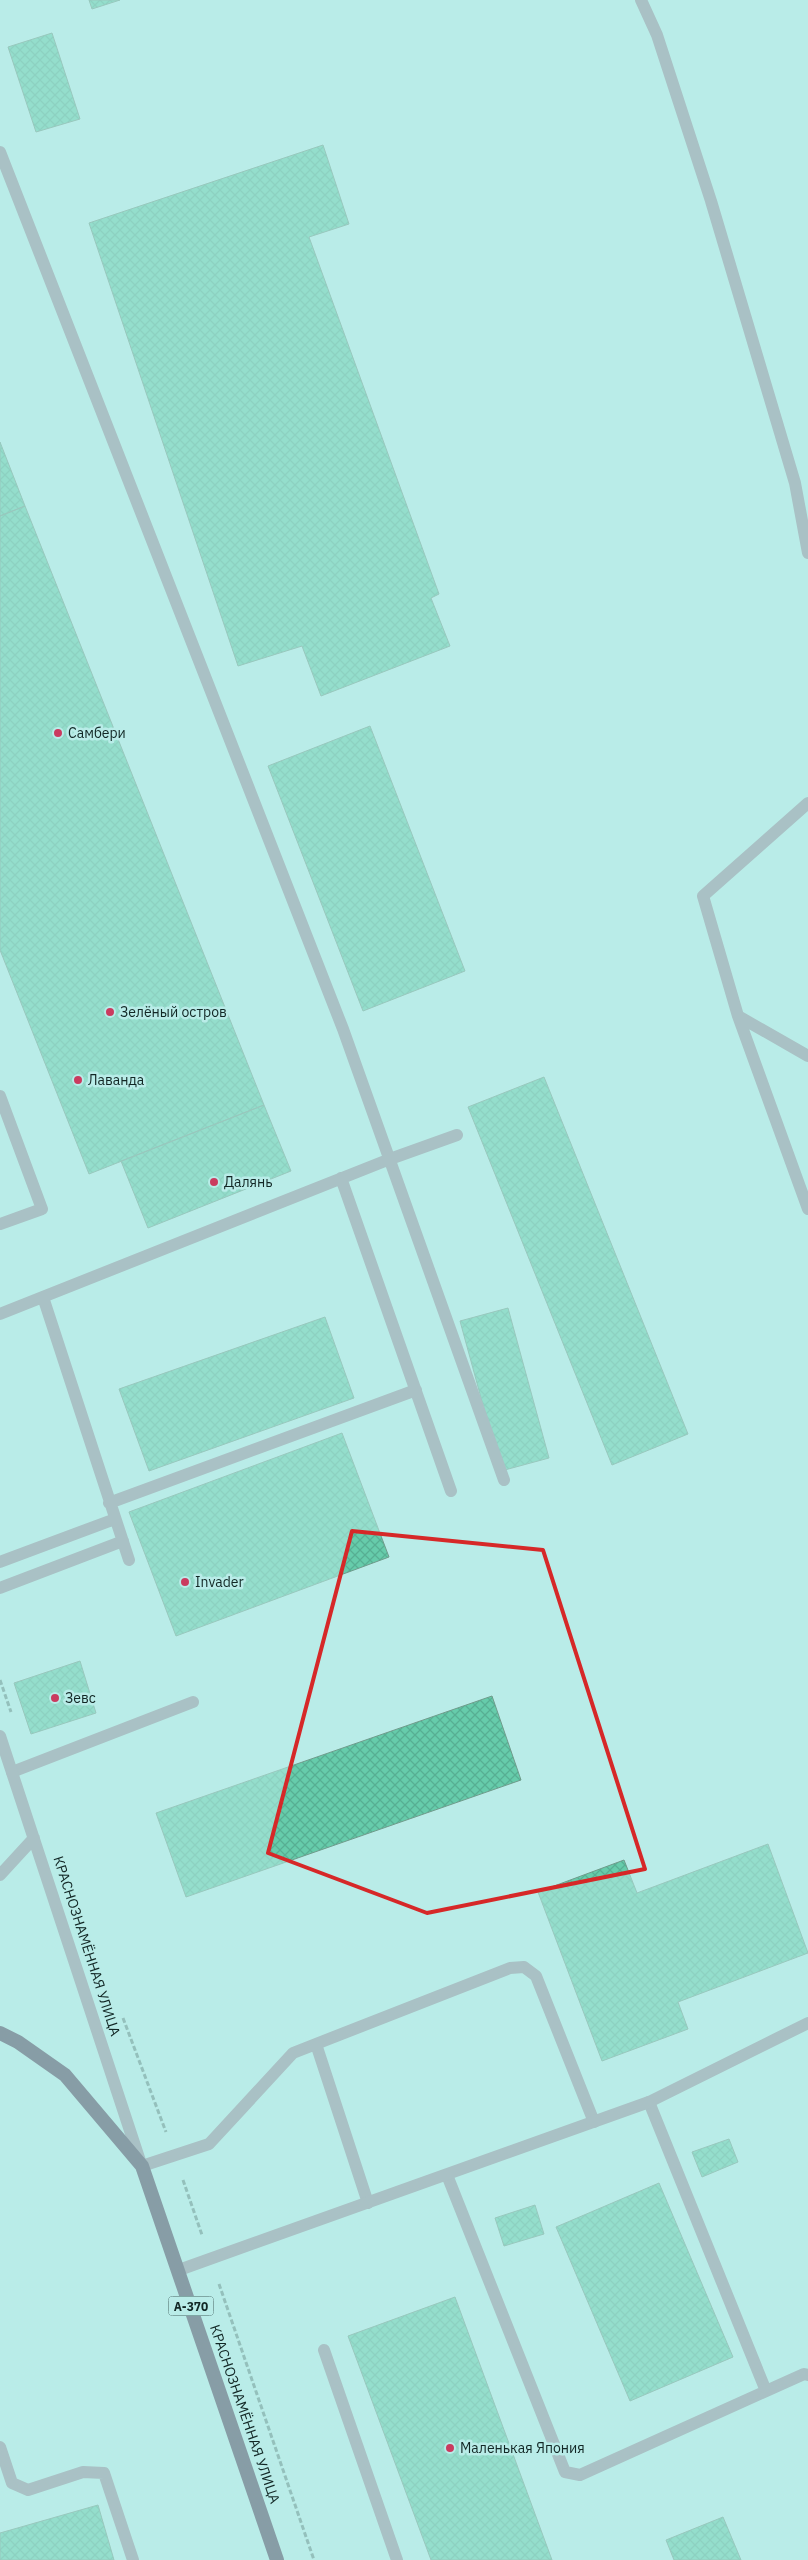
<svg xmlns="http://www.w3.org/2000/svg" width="808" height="2560" font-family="'IBM Plex Sans',sans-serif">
<defs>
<pattern id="building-cross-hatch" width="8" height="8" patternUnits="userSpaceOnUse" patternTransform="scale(1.25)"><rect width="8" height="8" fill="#66ccab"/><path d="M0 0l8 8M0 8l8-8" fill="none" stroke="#57af93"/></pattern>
</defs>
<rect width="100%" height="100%" fill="#b9ece8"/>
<path fill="url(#building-cross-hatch)" stroke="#6f9b8b" d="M89,0H120L92,9Z
M52,33L80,119L36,132L8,47Z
M323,145L349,224L309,237L439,594L431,598L450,646L321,696L302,646L238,666L89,223Z
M0,442L25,506L0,516Z
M25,506L264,1105L89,1174L0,950V516Z
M370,726L465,971L363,1011L268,766Z
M544,1077L688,1434L612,1465L468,1107Z
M264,1105L291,1171L148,1228L121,1161Z
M508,1308L549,1458L501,1471L460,1321Z
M325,1317L354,1398L149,1471L119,1389Z
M342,1433L389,1557L176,1636L129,1512Z
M80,1661L96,1713L31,1734L14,1683Z
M492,1696L521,1780L186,1897L156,1813Z
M768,1844L808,1953L678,2002L688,2029L602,2061L538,1892L624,1860L637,1893Z
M729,2139L738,2162L702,2177L692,2152Z
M659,2183L733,2357L630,2401L556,2227Z
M535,2205L544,2234L504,2246L495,2218Z
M455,2297L552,2560H431L348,2336Z
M98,2505L114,2560H0V2533Z
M723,2517L741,2560H674L666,2540Z"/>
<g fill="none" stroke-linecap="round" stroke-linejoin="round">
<path stroke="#668a87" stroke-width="3" stroke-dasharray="5 2.5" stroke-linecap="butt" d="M0,1680L11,1712
M123,2018L166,2132
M183,2180L202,2235
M219,2284L314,2560"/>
<path stroke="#948c9b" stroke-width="12" d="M641,0L657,35L711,201L795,483L808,553
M0,152L343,1029L504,1480
M808,803L703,896L738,1016L808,1209
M738,1016L808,1056
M0,1096L42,1209L0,1224
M341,1178L451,1491
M43,1297L129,1560
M0,1314L390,1159L457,1135
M109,1503L416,1390
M0,1562L115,1519
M0,1588L123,1541
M12,1772L193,1702
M316,2044L368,2203
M649,2102L766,2391
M142,2166L209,2144L293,2053L510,1968L524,1967L536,1976L594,2122
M447,2175L565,2472L580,2475L804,2374L808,2375
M324,2350L397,2560
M0,2447L12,2483L28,2490L83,2472L104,2473L133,2560"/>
<path stroke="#948c9b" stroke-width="12" d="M0,1736L141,2164
M0,1875L34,1838
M179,2270L649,2102L808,2023"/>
<path stroke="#4b3c57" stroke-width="14" d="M0,2033L18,2042L65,2075L142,2166L277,2560"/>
</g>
<path d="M0 0H808V2560H0ZM352,1531L543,1550L645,1869L427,1913L268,1853Z" fill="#b9ece8" fill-opacity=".55" fill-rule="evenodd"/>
<path fill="none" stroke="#d62828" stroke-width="4" stroke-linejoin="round" d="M352,1531L543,1550L645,1869L427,1913L268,1853Z"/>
<g fill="#ca3b5f" stroke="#b9ece8" stroke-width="2">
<circle cx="58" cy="733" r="5"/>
<circle cx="110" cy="1012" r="5"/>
<circle cx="78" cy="1080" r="5"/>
<circle cx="214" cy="1182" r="5"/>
<circle cx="185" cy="1582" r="5"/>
<circle cx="55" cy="1698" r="5"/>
<circle cx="450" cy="2448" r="5"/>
</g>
<g text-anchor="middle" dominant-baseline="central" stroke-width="5" stroke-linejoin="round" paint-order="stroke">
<rect fill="#b9ece8" stroke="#446260" stroke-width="1" x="168.5" y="2296.5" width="45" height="19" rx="4"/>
<g font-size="12" font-weight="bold" fill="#122725">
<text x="191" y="2306">А-370</text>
</g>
<g font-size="14" fill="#122725" stroke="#b9ece8" text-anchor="start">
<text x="68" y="733">Самбери</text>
<text x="120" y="1012">Зелёный остров</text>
<text x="88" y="1080">Лаванда</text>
<text x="224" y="1182">Далянь</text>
<text x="195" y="1582">Invader</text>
<text x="65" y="1698">Зевс</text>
<text x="460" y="2448">Маленькая Япония</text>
</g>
<g font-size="14" fill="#122725" stroke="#b9ece8">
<text transform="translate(87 1946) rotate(72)">КРАСНОЗНАМЁННАЯ УЛИЦА</text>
<text transform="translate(245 2414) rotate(71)">КРАСНОЗНАМЁННАЯ УЛИЦА</text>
</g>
</g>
</svg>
